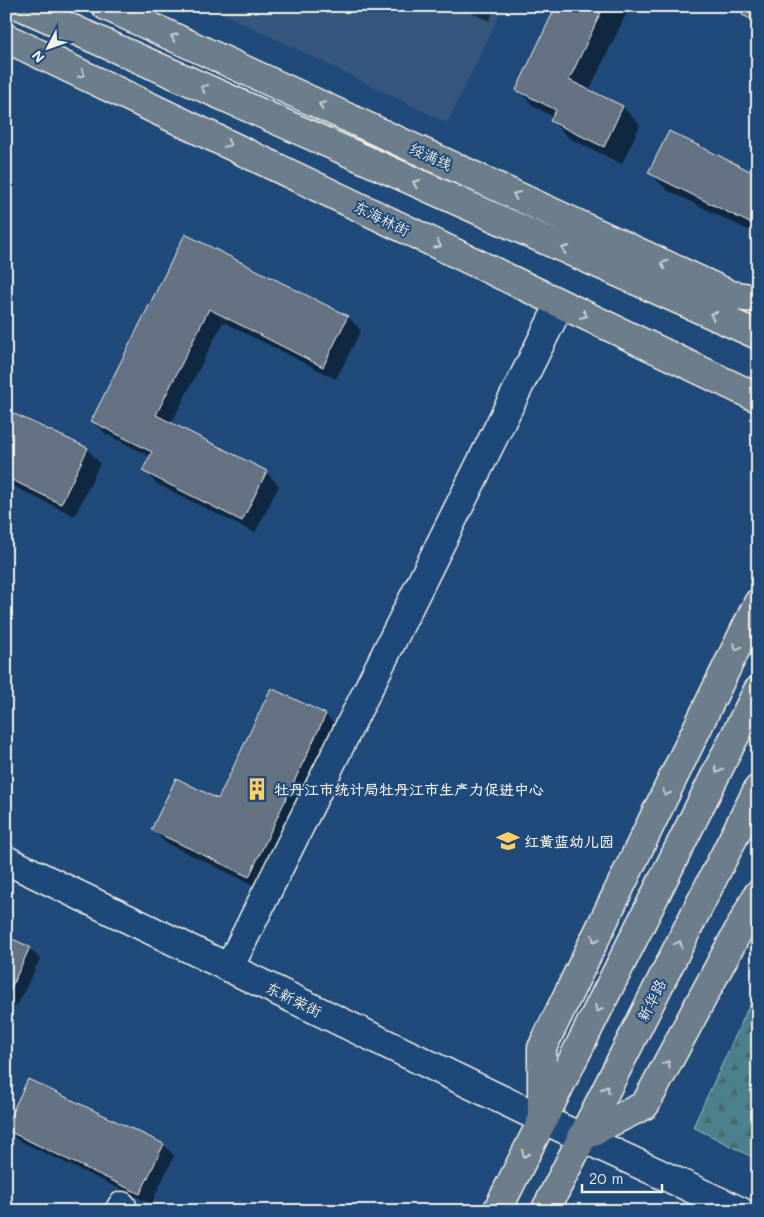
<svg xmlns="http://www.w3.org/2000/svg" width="764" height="1217" font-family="Mali,'LXGW WenKai TC',sans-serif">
<defs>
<pattern id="forest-firs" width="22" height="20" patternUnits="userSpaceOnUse" patternTransform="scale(1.25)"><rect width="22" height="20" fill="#4b808d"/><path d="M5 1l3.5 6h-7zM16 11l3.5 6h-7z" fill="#4a676d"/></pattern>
</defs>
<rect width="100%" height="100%" fill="#1f4a7a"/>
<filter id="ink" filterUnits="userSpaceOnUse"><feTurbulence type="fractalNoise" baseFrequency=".02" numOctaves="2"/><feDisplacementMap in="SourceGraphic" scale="10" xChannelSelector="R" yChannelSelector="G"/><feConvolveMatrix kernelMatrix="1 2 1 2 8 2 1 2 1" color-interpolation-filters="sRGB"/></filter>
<g filter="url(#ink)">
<path fill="#34567d" d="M208,6H504L447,123Z"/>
<path fill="url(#forest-firs)" stroke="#a0b8ba" d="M758,987V1160L693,1127Z"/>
<path fill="#0007" d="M458,6H496L489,21Z
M558,6H630L589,91L623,107L640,125L622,164L569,138L552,121L554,117L535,107L518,90Z
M758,6V29L744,14Z
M650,173L758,176V235L667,190Z
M186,236L348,317L361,330L336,379L223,322L171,424L266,472L279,486L255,533L157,484L144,470L151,457L106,434L93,421Z
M6,411L87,449L100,463L75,516L6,483Z
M272,690L326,715L339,729L262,889L166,843L153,830L219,801Z
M6,938L29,948L40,959L17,1006L6,1001Z
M29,1081L164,1145L174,1156L151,1204L16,1139L6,1129Z"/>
<path fill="#657284" stroke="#f4f1e8" d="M556,6H604L569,80L623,106L604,147L550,121L556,110L516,90Z
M746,6H758V22L742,15Z
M669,131L758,175V227L648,173Z
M185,234L348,316L323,367L209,309L156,415L267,471L242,521L142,471L152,452L91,421Z
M6,410L88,448L61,504L6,477Z
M271,688L326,714L249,877L151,830L176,778L218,799Z
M6,936L30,947L7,997H6Z
M28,1079L164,1144L140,1194L6,1130V1125Z"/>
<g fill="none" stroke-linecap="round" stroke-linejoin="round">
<defs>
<path id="street" d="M229,968L560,304
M119,1211L122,1206"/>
<path id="secondary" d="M6,860L542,1119L740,1211"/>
<path id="primary" d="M497,1211L758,690
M545,1211L758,789"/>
<path id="highway" d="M21,6L758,335
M106,6L366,126L731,295L758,299
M6,38L758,398
M542,1119V1048L758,603
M581,1137L645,1105L758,894"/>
</defs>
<use href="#street" stroke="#f4f1e8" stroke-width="31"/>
<use href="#secondary" stroke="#f4f1e8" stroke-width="31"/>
<use href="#primary" stroke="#f4f1e8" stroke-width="31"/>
<use href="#highway" stroke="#f4f1e8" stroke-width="31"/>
<use href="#street" stroke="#1f4a7a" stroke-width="28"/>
<use href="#secondary" stroke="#1f4a7a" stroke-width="28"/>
<use href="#primary" stroke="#6c7d8b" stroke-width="28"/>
<use href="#highway" stroke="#6c7d8b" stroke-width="28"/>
</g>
<defs><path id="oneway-chevron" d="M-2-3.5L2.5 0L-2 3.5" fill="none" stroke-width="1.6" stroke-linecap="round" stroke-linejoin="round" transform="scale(1.25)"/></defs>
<g stroke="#cbcecc">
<use href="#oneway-chevron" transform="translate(174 37) rotate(-155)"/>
<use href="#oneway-chevron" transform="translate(82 74) rotate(26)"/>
<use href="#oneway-chevron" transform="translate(204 88) rotate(-156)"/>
<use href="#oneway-chevron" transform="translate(322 105) rotate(-155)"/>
<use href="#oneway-chevron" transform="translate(228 144) rotate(26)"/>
<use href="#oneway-chevron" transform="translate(416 183) rotate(-156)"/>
<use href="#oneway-chevron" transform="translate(516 195) rotate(-155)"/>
<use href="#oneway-chevron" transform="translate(438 245) rotate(26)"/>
<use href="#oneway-chevron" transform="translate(565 249) rotate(-156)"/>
<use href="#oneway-chevron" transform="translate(664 264) rotate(-155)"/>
<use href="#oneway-chevron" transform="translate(584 315) rotate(25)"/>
<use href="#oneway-chevron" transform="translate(713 315) rotate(-156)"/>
<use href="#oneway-chevron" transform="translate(737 647) rotate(116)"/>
<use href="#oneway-chevron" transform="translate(718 770) rotate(117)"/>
<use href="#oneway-chevron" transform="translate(666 793) rotate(116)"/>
<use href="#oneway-chevron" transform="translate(595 939) rotate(116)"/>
<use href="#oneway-chevron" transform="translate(679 944) rotate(-63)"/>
<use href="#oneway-chevron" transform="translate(598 1009) rotate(117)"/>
<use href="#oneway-chevron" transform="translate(667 1064) rotate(-62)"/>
<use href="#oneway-chevron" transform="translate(606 1089) rotate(-63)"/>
<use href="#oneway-chevron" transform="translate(525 1154) rotate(116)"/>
</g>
</g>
<defs>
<symbol id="building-bare" viewBox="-9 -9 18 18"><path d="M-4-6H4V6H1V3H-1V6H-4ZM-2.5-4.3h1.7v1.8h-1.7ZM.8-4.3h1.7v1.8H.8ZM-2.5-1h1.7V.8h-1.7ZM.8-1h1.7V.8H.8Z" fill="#ffd166" stroke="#1f4a7a" stroke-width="2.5" paint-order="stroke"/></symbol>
<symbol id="school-bare" viewBox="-9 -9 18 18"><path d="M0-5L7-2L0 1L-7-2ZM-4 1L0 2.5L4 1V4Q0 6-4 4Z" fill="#ffd166" stroke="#1f4a7a" stroke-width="2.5" paint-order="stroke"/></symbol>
</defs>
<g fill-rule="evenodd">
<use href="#building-bare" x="241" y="773" width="32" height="32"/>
<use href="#school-bare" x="492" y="825" width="32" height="32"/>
</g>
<g text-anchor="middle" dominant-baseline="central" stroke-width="4" stroke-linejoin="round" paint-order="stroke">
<g font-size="15" fill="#f4f1e8" stroke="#1f4a7a">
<text transform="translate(431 156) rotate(25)">绥满线</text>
<text transform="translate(382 218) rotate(26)">东海林街</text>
<text transform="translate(294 999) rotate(26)">东新荣街</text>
<text transform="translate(651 1000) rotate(-63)">新华路</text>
</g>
<g font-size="15" font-weight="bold" fill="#f4f1e8" stroke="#1f4a7a" text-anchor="start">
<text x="274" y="789">牡丹江市统计局牡丹江市生产力促进中心</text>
<text x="524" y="841">红黄蓝幼儿园</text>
</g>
</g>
<rect width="764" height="1217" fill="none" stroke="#1f4a7a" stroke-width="25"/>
<rect x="12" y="12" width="739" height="1192" fill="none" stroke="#f4f1e8" stroke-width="2" filter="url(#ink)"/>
<g transform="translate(48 48) rotate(229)" stroke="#1f4a7a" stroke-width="4" paint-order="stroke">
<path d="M0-4L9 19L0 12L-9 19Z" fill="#f4f1e8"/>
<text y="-8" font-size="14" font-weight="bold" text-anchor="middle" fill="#f4f1e8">N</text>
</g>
<path d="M582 1184v8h80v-8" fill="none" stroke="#f4f1e8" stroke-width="2.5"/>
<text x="589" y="1184" font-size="15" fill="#f4f1e8" stroke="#1f4a7a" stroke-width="4" paint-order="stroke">20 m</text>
</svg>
